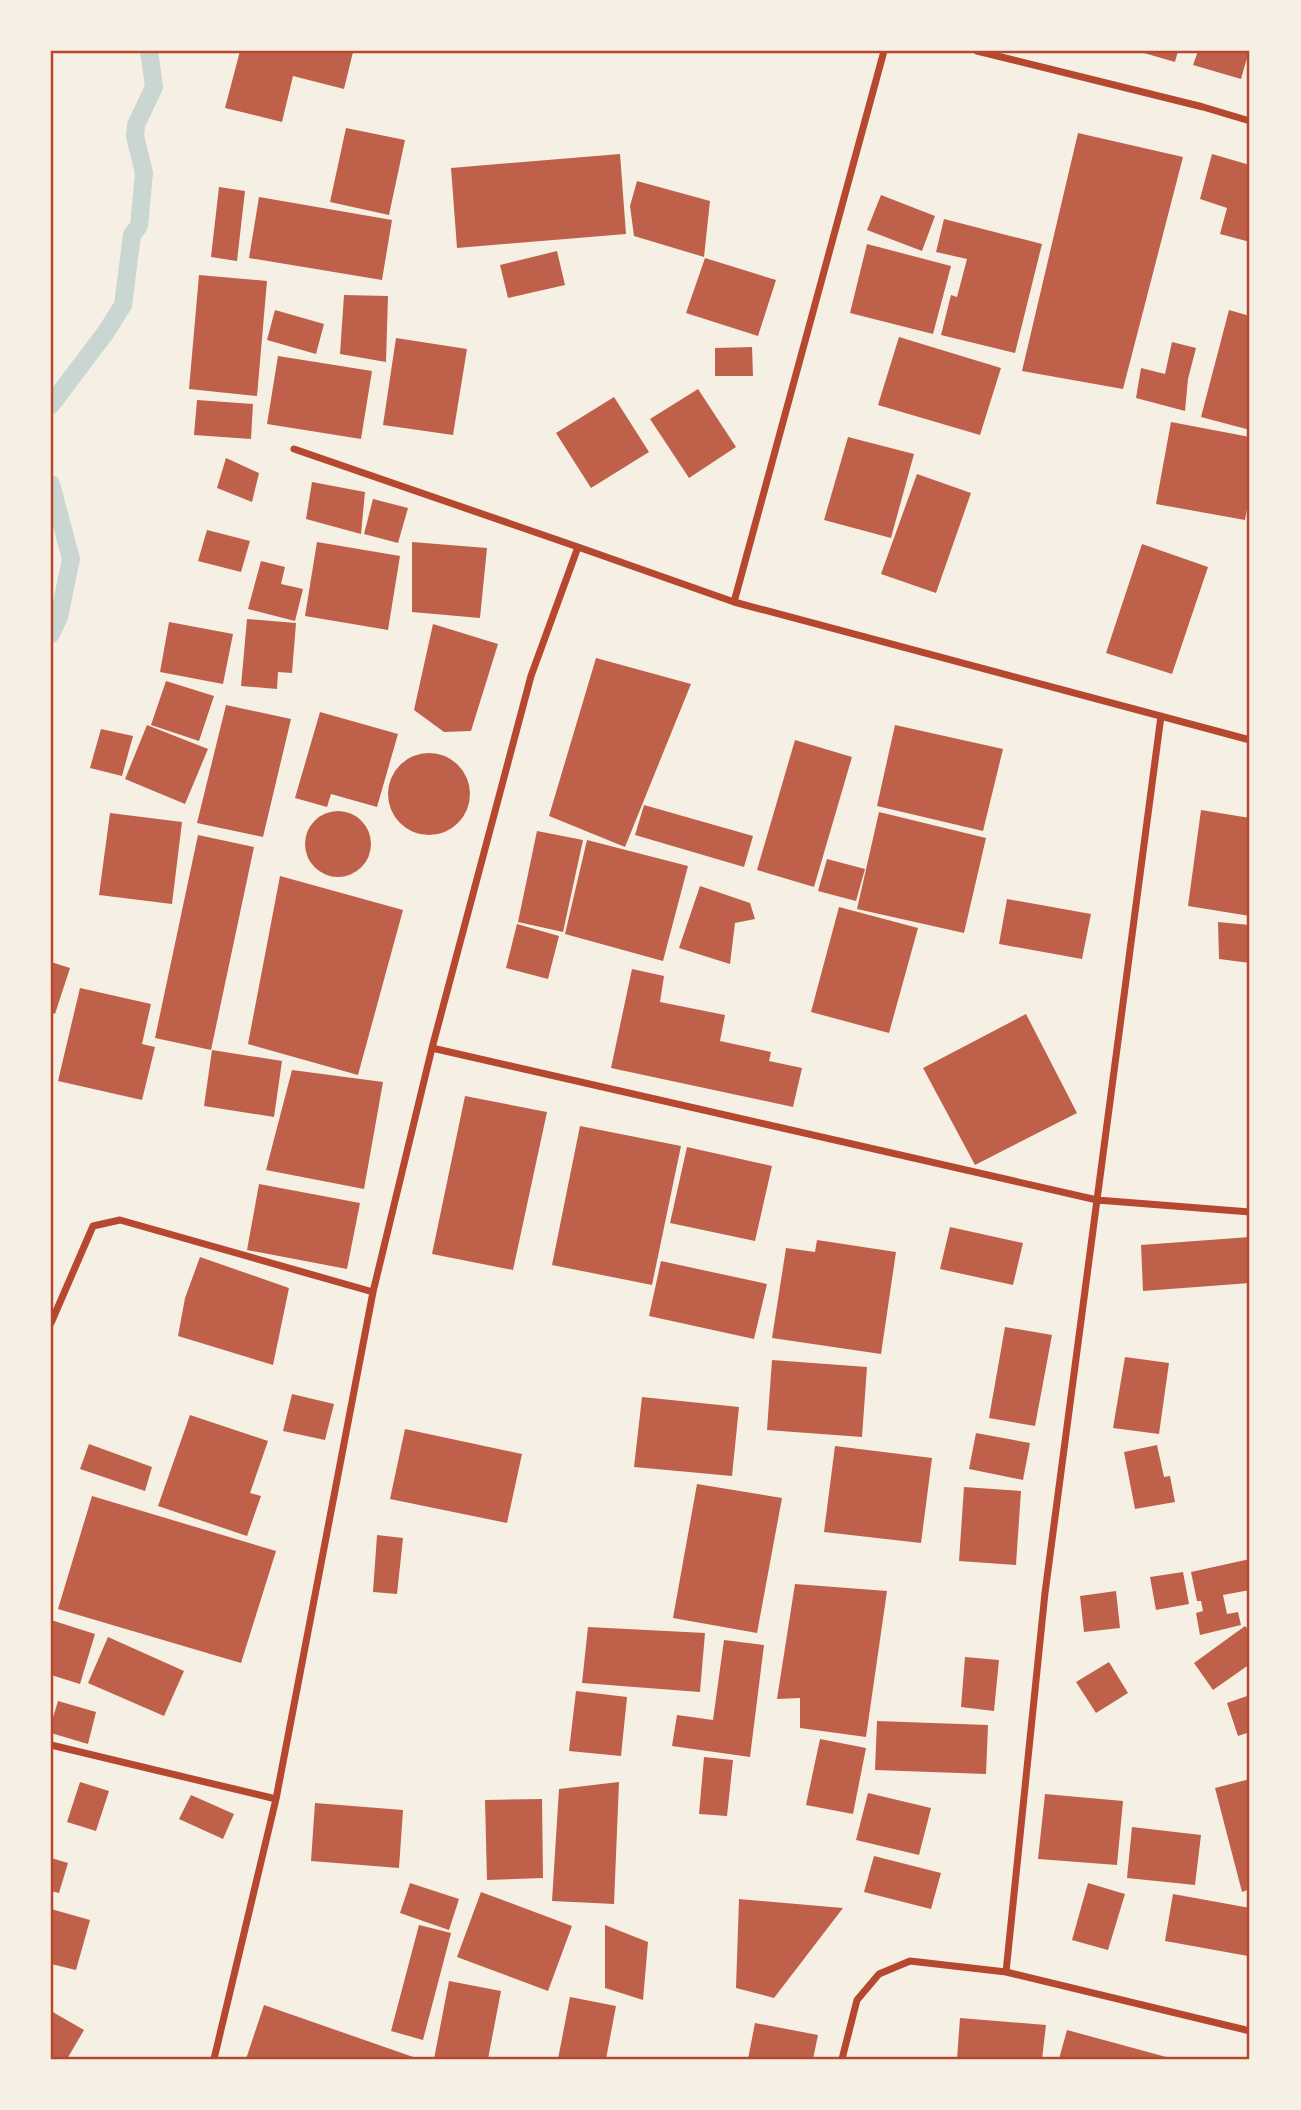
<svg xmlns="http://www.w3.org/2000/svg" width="1301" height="2110" font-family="Mulish,sans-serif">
<rect width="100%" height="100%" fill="#f6efe4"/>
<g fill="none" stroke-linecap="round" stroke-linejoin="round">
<path stroke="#c9d6d2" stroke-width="18" d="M51,405L106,332L123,305L132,235L139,226L144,173L135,136L136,125L154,87L149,51
M51,484L71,559L59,617L51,634"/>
</g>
<path fill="#bf614a" d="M240,51H349L353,52L344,89L293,76L282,122L225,108Z
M1137,51H1178L1175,62Z
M1198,51H1249L1241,79L1193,65Z
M346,128L405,140L389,215L330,202Z
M1078,133L1183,157L1123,389L1022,371Z
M620,154L626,234L457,248L451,168Z
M1212,154L1250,165V242L1220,234L1227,208L1200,199Z
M637,181L710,201L704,257L634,236L630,206Z
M219,187L245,191L237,261L211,257Z
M881,195L935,216L922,251L867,230Z
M259,197L392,220L382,280L249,258Z
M944,219L1042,244L1015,353L941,335L951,295L957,297L967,259L936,252Z
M867,244L951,266L933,334L850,313Z
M557,251L565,285L508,298L500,265Z
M705,258L776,280L758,336L686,313Z
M199,275L267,281L257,396L189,389Z
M344,295L388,296L386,362L340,354Z
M275,310L324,324L316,354L267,340Z
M1229,310L1250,316V430L1201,417Z
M899,337L1001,368L980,435L878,405Z
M396,338L467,349L453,435L383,425Z
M1172,342L1196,348L1188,379L1185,411L1136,398L1141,368L1165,374Z
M752,347L753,376H715V348Z
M278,356L372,371L361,439L267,424Z
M698,389L736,447L689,478L650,419Z
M614,397L649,452L591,488L556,433Z
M197,400L253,404L251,439L194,435Z
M1171,422L1250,437V493L1245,520L1156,504Z
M848,437L914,454L891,538L824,520Z
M226,458L259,473L252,502L217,488Z
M917,474L971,493L936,593L881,574Z
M312,482L365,492L361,534L306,519Z
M373,499L408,508L398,543L364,534Z
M207,530L250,541L241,572L198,561Z
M317,542L400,556L388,630L305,616Z
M412,542L487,548L480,618L412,612Z
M1142,544L1208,567L1172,674L1106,653Z
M261,561L285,567L281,584L303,589L295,621L248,609Z
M247,619L296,623L292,673L278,672L277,689L241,686Z
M169,622L233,634L223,684L160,672Z
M433,624L498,644L471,731L444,732L414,710Z
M596,658L691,684L625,847L549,816Z
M166,681L214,696L199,741L151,725Z
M226,705L291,719L263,837L197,823Z
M320,712L398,734L377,807L331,794L327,807L295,798Z
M147,725L208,749L185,804L125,779Z
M895,725L1003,749L983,831L877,806Z
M101,729L133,736L122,776L90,768Z
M795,740L852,757L814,887L757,870Z
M388 794a41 41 0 1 1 82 0a41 41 0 1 1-82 0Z
M644,805L753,836L744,867L635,835Z
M1201,810L1250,818V916L1188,906Z
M305 844a33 33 0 1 1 66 0a33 33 0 1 1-66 0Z
M879,812L986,838L964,933L857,909Z
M110,813L182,822L172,904L99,895Z
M537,831L583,840L563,932L518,922Z
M198,835L254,847L211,1050L155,1038Z
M587,840L688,866L663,961L565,934Z
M827,859L865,869L856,901L818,891Z
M280,876L403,910L358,1075L248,1044Z
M700,886L750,903L755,919L735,923L730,964L679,948Z
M1007,899L1091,914L1082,959L999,944Z
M839,907L918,928L889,1033L811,1012Z
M1218,922L1250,925V963L1219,959Z
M517,924L559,936L548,979L506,968Z
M51,962L70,968L55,1014L51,1012Z
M632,969L664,976L660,1002L725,1015L720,1041L771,1052L769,1061L802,1068L793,1107L611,1068Z
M80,988L151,1004L142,1044L155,1047L142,1100L58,1081Z
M1026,1014L1077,1113L975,1165L923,1068Z
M212,1050L282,1061L274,1117L204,1106Z
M292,1070L383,1082L364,1189L266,1170Z
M465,1096L547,1112L513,1270L432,1254Z
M580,1126L681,1146L652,1285L552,1265Z
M687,1147L772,1166L755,1241L670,1223Z
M259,1184L360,1203L347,1269L247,1250Z
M950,1227L1023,1243L1013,1285L940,1269Z
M1250,1237V1283L1143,1291L1141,1245Z
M817,1240L896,1252L881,1354L772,1338L786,1248L815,1252Z
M200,1257L289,1288L273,1365L178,1336L185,1298Z
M661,1261L767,1284L754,1339L649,1316Z
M1005,1327L1052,1335L1035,1426L989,1418Z
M1125,1357L1169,1363L1159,1434L1113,1428Z
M772,1360L867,1367L862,1437L767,1430Z
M292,1394L334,1404L325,1440L283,1431Z
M642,1397L739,1407L732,1476L634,1467Z
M190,1415L268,1441L250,1493L261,1496L247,1536L158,1506Z
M405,1429L522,1454L507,1523L390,1499Z
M976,1433L1030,1443L1023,1480L969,1469Z
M89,1444L152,1467L145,1491L80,1469Z
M1157,1445L1164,1477L1170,1476L1175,1502L1135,1509L1124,1452Z
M835,1446L932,1458L921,1543L824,1532Z
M697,1484L782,1498L757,1633L673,1618Z
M964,1487L1021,1491L1016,1565L959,1561Z
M92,1496L276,1551L241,1663L58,1609Z
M377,1535L403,1538L397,1594L373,1592Z
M1250,1559V1590L1223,1595L1227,1614L1238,1612L1241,1625L1200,1635L1196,1613L1203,1611L1201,1601H1197L1191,1572Z
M1183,1572L1189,1604L1156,1610L1150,1577Z
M795,1584L887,1591L866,1737L800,1728V1698L777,1699Z
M1116,1591L1120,1628L1084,1632L1080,1596Z
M51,1620L95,1634L80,1684L51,1675Z
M1245,1626L1250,1632V1664L1213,1690L1194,1663Z
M588,1627L705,1633L700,1692L582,1683Z
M108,1637L184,1671L164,1716L88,1683Z
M724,1640L764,1645L750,1757L672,1746L677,1715L713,1720Z
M965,1657L999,1660L994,1711L961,1707Z
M1109,1662L1128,1693L1096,1713L1076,1682Z
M576,1691L627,1697L621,1756L569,1751Z
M1250,1695V1732L1238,1736L1227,1703Z
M58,1701L96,1712L88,1744L51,1733V1724Z
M877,1721L988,1725L986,1774L875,1770Z
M820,1739L866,1748L853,1814L806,1805Z
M704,1757L733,1760L727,1816L699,1814Z
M1250,1779V1889L1242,1892L1215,1788Z
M80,1782L109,1791L96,1831L67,1822Z
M619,1782L614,1904L552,1901L559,1789Z
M868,1793L931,1808L919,1855L856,1840Z
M1045,1794L1123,1801L1117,1865L1038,1859Z
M191,1795L234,1814L223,1839L179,1819Z
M542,1799L543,1878L487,1880L485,1800Z
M315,1803L403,1810L399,1868L311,1861Z
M1132,1827L1201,1835L1195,1885L1127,1878Z
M874,1856L941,1873L931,1909L864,1892Z
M51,1858L68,1863L59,1893L51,1891Z
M410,1883L459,1899L449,1930L400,1913Z
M1088,1883L1125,1894L1108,1950L1072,1940Z
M481,1892L572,1926L548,1991L457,1957Z
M1173,1894L1250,1908L1248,1956L1165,1941Z
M739,1899L843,1908L774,1998L736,1988Z
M51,1909L90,1920L76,1970L51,1964Z
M419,1925L451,1933L423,2040L391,2031Z
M605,1925L648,1942L643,2000L605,1988Z
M449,1981L501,1991L488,2059H434Z
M570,1997L616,2006L606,2059H558Z
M264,2005L419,2059H246Z
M51,2011L84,2030L67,2059H51Z
M960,2018L1046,2025L1042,2059H957Z
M755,2023L818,2035L813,2059H748Z
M1067,2030L1170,2058V2059H1059Z"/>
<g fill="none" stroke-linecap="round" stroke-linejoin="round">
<path stroke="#b5482f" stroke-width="7" d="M977,51L1203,107L1250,121
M294,449L578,547
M734,602L884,51
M432,1048L1097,1200L1250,1212
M51,1323L93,1226L120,1220L373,1292
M51,1745L276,1799
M1006,1972L1045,1593L1161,716
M214,2059L276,1799L373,1292L432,1048L531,676L578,547L734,602L1250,740
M842,2059L857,2000L879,1974L910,1961L1006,1972L1250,2031"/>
</g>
<rect width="1301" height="2110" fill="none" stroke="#f6efe4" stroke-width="105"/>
<rect x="52" y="52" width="1196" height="2006" fill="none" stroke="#b5482f" stroke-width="2.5"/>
</svg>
